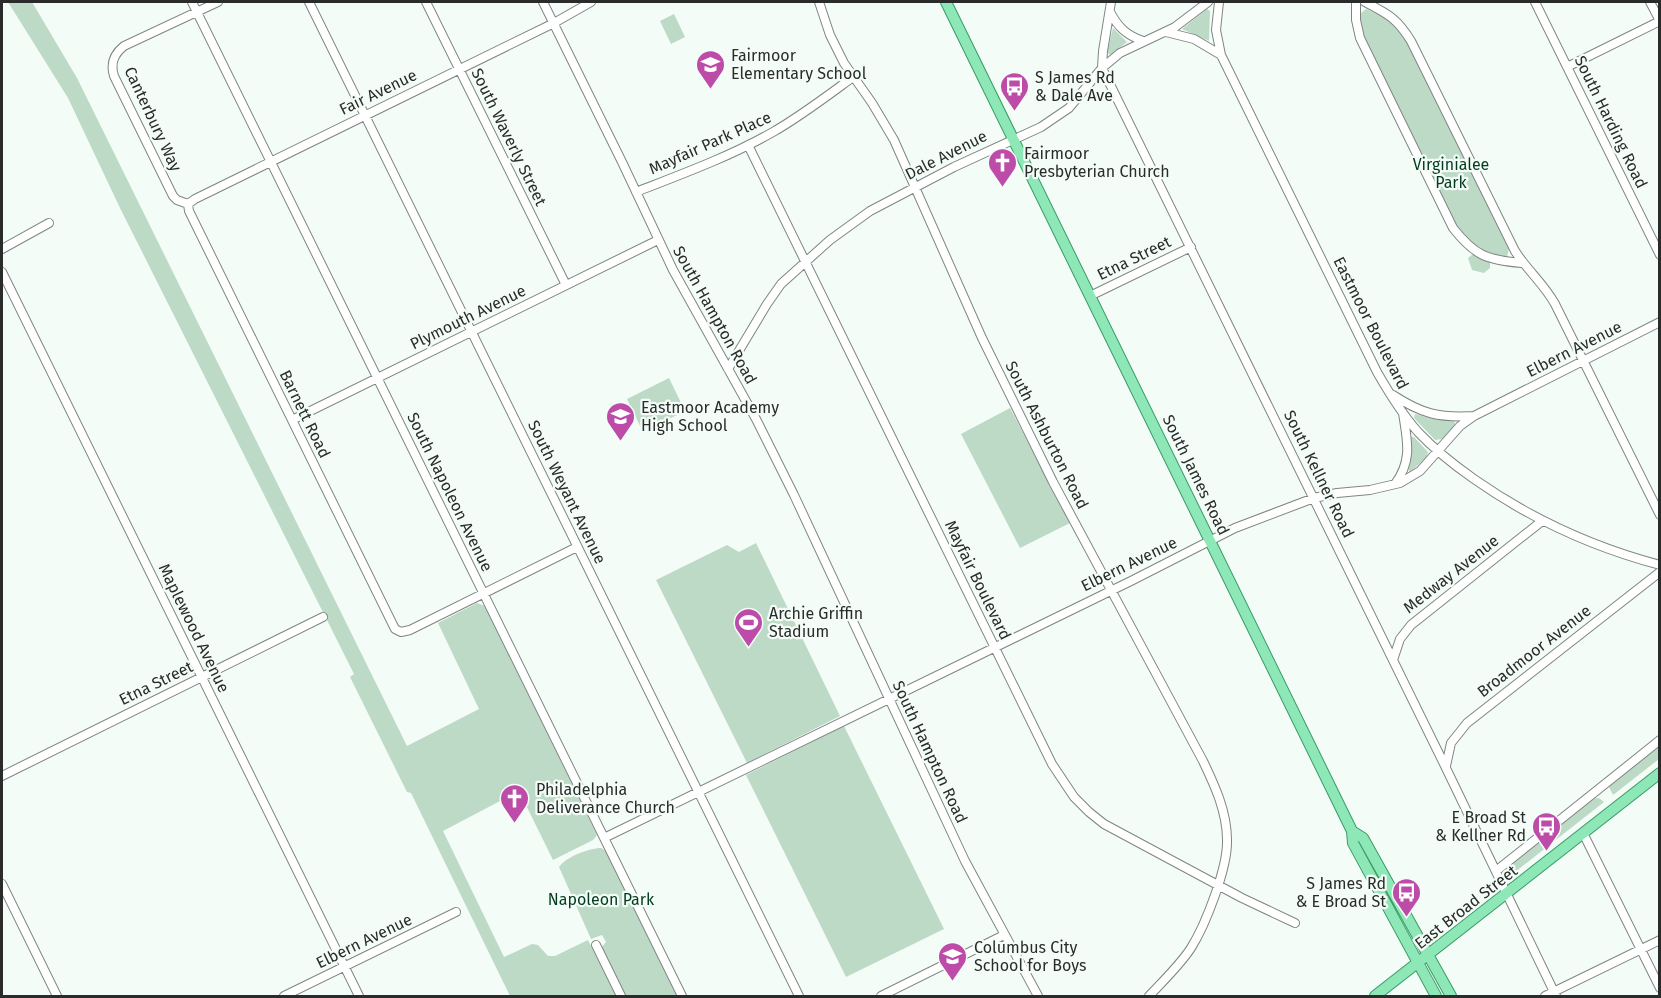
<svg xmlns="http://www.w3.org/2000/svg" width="1661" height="998" font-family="'Fira Sans',sans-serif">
<rect width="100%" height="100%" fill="#f4fcf7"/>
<path fill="#bddac6" d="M8,2H32L77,78L407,746L479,709L438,623L477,603L485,606L597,835L593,840L553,860L519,791L443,831L504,957L532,944L538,945L548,956H555L588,940L616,996H510L411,793L407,792L350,677L354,674L120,208L68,98Z
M1207,9L1210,11L1209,41L1182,29Z
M1366,9L1391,21L1405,38L1509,249L1507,257C1486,259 1466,242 1456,224L1364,39L1360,14Z
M674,14L685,37L671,44L660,21Z
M1113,28L1127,42L1110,55L1107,52Z
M1473,254L1490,262V268L1484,273L1472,270L1468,258Z
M669,378L685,411L643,432L627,399Z
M1010,408L1070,523L1020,548L961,434Z
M1415,414L1434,419L1454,421L1456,425L1442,439L1435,440L1414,418Z
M1412,437H1414L1428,452L1427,457L1410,472L1408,468L1411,456L1410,438Z
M756,543L840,716L747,763L656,580L727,545L739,552Z
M844,726L944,929L846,977L746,775Z
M1659,743V759L1613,795L1609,787L1611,783Z
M1599,798L1604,802L1515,872L1513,871L1509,864L1588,799Z
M601,848L606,851L678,996H625L603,952L602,947L606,942L602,935L591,939L559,867C566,857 589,848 601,848Z"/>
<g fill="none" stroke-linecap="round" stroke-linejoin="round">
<defs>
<path id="minor" d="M192,2L682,996
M218,2L124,46C114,54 110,63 114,76L173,196L177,200L188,204L195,199L554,23L591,2
M309,2L799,996
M426,2L566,285
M543,2L622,162L673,270L756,419L794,495L965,861L1038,996
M819,2L830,35L844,63L872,103L894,140L982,338L1053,482L1203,761C1215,786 1227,812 1227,840C1228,867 1206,924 1191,948C1180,965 1163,981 1149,996
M1111,2L1103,51L1102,68L1445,766L1556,996
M1219,2L1216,30L1221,55L1377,372C1389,393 1402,414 1418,432C1435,450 1454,465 1474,479C1531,519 1592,547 1660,565
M1356,2V20L1360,38L1453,228C1475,256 1487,260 1522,263
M1365,2C1388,14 1397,18 1411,41L1515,251C1527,270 1544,284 1555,304L1660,515
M1535,2L1660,255
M1650,2L1660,21
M1110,12C1118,27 1126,35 1143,41
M1166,32L1194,39L1221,55
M1567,67L1660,21
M748,145L1052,764L1074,797L1089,812L1104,824L1242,898L1295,923
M636,192C682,174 729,157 773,132C801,116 827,96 853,77
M188,204L189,211L395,629L401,632L410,630L577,547
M2,249L49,223
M2,272L359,996
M1090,296L1191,247
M728,369L767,304L781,284L830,240L870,211L954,167L1041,127L1069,108L1102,68L1120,53L1175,27L1208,2
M1393,395C1422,414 1439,418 1474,416
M292,420L658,240
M1395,484C1413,460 1407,440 1403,413
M1393,660L1400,639L1411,625L1542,521
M1446,766L1451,743L1467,723L1660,572
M2,776L323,617
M1583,833L1660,988
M604,838L1131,581L1235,528L1314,498L1337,493L1370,490L1400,483L1420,471L1460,426L1474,416L1660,322
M1496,871L1660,740
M2,884L57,996
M596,945L621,996
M284,996L456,912
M881,996L1004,935
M1545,996L1660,940"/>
<path id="major" d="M946,2L1352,831L1363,838L1451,996
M1352,831L1353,843L1436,996
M1375,996L1660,773"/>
</defs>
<use href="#minor" stroke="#7f8681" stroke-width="10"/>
<use href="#major" stroke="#399b66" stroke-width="12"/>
<use href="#minor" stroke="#fff" stroke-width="8"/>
<use href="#major" stroke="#8ee7b6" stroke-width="10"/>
</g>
<defs>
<symbol id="school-pin" viewBox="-11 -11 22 30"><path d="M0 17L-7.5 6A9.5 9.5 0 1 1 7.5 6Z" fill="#bc4ca8" stroke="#f4fcf7"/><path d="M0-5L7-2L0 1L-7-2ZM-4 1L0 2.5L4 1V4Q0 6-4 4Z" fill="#fff"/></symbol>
<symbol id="bus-pin" viewBox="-11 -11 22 30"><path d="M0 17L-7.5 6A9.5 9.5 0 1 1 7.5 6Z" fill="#bc4ca8" stroke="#f4fcf7"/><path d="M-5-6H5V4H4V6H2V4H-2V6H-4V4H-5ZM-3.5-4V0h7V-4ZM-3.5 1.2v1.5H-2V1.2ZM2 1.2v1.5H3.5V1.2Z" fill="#fff"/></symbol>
<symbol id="church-pin" viewBox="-11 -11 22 30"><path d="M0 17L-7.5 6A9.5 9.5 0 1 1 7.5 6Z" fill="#bc4ca8" stroke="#f4fcf7"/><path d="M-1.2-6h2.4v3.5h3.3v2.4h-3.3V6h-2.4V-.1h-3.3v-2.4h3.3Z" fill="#fff"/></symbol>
<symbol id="stadium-pin" viewBox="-11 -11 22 30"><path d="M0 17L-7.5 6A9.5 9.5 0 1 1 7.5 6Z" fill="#bc4ca8" stroke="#f4fcf7"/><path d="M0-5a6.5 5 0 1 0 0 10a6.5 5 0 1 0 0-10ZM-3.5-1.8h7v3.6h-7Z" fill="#fff"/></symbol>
</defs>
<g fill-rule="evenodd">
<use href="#school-pin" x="694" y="48" width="33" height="45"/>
<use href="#bus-pin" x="998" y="70" width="33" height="45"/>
<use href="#church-pin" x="986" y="146" width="33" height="45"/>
<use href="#school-pin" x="604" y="400" width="33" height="45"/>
<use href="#stadium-pin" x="732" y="606" width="33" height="45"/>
<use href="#church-pin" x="498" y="782" width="33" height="45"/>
<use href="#bus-pin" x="1530" y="810" width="33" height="45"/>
<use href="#bus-pin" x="1390" y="876" width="33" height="45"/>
<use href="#school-pin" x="936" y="940" width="33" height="45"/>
</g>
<g text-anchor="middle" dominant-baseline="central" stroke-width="4.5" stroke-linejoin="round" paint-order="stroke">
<g font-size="16" fill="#292c2a" stroke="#f4fcf7" text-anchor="start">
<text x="731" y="55">Fairmoor<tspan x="731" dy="18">Elementary School</tspan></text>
<text x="1035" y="77">S James Rd<tspan x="1035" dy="18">&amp; Dale Ave</tspan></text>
<text x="1024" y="153">Fairmoor<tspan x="1024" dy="18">Presbyterian Church</tspan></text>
<text x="641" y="407">Eastmoor Academy<tspan x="641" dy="18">High School</tspan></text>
<text x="769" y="613">Archie Griffin<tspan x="769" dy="18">Stadium</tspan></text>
<text x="536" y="789">Philadelphia<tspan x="536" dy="18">Deliverance Church</tspan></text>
<text x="1526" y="817" text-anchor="end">E Broad St<tspan x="1526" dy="18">&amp; Kellner Rd</tspan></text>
<text x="1386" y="883" text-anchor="end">S James Rd<tspan x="1386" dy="18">&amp; E Broad St</tspan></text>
<text x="974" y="947">Columbus City<tspan x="974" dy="18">School for Boys</tspan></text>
</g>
<g font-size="16" fill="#292c2a" stroke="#f4fcf7">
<text transform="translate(378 92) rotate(-26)">Fair Avenue</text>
<text transform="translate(153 119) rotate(65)">Canterbury Way</text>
<text transform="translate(1611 122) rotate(64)">South Harding Road</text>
<text transform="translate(509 137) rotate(64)">South Waverly Street</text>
<text transform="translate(710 143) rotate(-24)">Mayfair Park Place</text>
<text transform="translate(946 155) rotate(-27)">Dale Avenue</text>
<text transform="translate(1134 258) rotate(-26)">Etna Street</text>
<text transform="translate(715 315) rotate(61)">South Hampton Road</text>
<text transform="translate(468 317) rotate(-26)">Plymouth Avenue</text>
<text transform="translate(1371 323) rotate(63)">Eastmoor Boulevard</text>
<text transform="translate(1574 349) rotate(-27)">Elbern Avenue</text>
<text transform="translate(305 414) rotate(64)">Barnett Road</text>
<text transform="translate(1047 435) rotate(63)">South Ashburton Road</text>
<text transform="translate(1319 474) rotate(64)">South Kellner Road</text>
<text transform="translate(1196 475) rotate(64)">South James Road</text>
<text transform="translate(450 492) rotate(64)">South Napoleon Avenue</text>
<text transform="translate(567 492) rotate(64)">South Weyant Avenue</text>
<text transform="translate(1129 564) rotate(-26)">Elbern Avenue</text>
<text transform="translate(1451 574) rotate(-38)">Medway Avenue</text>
<text transform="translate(978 580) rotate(64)">Mayfair Boulevard</text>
<text transform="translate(194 628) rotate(64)">Maplewood Avenue</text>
<text transform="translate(1534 651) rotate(-38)">Broadmoor Avenue</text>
<text transform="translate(156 683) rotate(-26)">Etna Street</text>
<text transform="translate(930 752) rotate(65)">South Hampton Road</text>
<text transform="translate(1466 907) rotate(-38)">East Broad Street</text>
<text transform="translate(364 941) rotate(-26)">Elbern Avenue</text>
</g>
<g font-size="16" fill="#003c1e" stroke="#f4fcf7">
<text x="1451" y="164">Virginialee<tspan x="1451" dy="18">Park</tspan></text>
<text x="601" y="899">Napoleon Park</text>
</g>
</g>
<rect width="1661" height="998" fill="none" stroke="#292c2a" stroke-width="6"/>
</svg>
